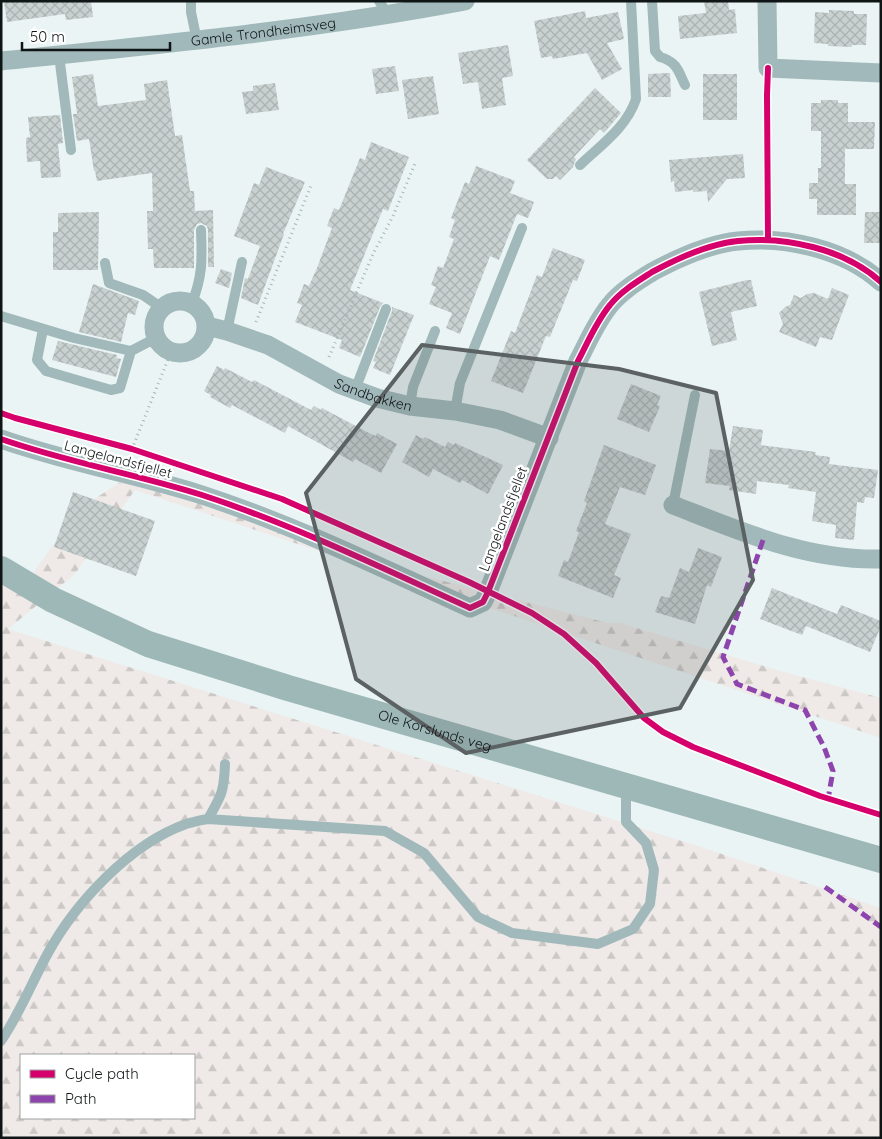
<svg xmlns="http://www.w3.org/2000/svg" width="882" height="1139" font-family="Quicksand,sans-serif">
<defs>
<pattern id="forest-firs" width="22" height="20" patternUnits="userSpaceOnUse" patternTransform="scale(1.25)"><rect width="22" height="20" fill="#efeae8"/><path d="M5 1l3.5 6h-7zM16 11l3.5 6h-7z" fill="#ccc8c6"/></pattern>
<pattern id="building-cross-hatch" width="8" height="8" patternUnits="userSpaceOnUse" patternTransform="scale(1.25)"><rect width="8" height="8" fill="#c8d0d0"/><path d="M0 0l8 8M0 8l8-8" fill="none" stroke="#abb2b2"/></pattern>
</defs>
<rect width="100%" height="100%" fill="#eaf4f4"/>
<path fill="url(#forest-firs)" fill-rule="evenodd" d="M133,474L365,561L608,623H623V624L777,670L881,698V738L135,490L75,574L8,629L701,847L881,908V1138H1V587L33,573L79,509ZM21,1055H194V1118H21Z"/>
<path fill="url(#building-cross-hatch)" d="M4,1H91L93,17L66,20L65,14L7,22Z
M704,1H728L729,10L735,9L737,33L680,39L678,16L706,13Z
M829,10L854,11V14H867L866,45H852V47L828,46V44L814,43L815,12L829,13Z
M585,11L586,18L618,12L624,39L607,43L622,69L602,80L587,53L553,59L552,56L541,58L534,21Z
M508,45L513,76L502,78L506,105L482,109L478,82L463,84L458,53Z
M395,66L399,91L376,94L372,69Z
M670,73L671,97H648V74Z
M93,74L98,106L146,100L144,84L167,80L175,136L182,135L190,191H194L195,211L213,210L214,267H208V230L207,226L201,223L197,224L194,230V268H154L153,249H148L147,211H153L152,173L97,181L95,171H94L89,139L77,141L73,114H77L72,77Z
M703,74H737V120H703Z
M433,76L439,114L408,119L402,80Z
M275,83L279,110L246,114L242,92L253,91V86Z
M595,88L621,113L604,133L600,129L574,157L576,159L573,167L560,180L556,176L553,179H547L527,160Z
M821,100H838V103H848V122H875L874,149H845V184H856V215H817V199H809V183H818V168H821V131H811V103H821Z
M60,115L63,143L58,144L61,177L41,178L40,161L27,162L26,138L30,137L28,117Z
M371,142L409,157L388,211L383,209L350,290L383,303L380,307L360,357L339,348L342,340L295,322L302,305L297,303L304,284L309,286L317,268L332,228L327,226L334,208L339,210L360,158L365,160Z
M743,154L745,178L727,179L708,202L707,191L693,192V190L675,192L674,181L671,182L669,160Z
M476,166L515,181L510,193L534,202L528,218L517,214L499,260L490,256L460,334L446,328L452,313L429,304L436,287L431,285L438,266L443,268L454,239L449,237L455,220L451,218L465,182L469,184Z
M266,167L305,182L283,234H284L258,305L241,298L245,278L248,279L260,246L234,236L254,183L259,185Z
M99,212L98,270H53V232H58V213Z
M865,212H881V243H864Z
M553,248L585,260L577,281L573,280L550,337L546,336L523,393L491,381L511,331L515,333L537,275L542,277Z
M221,269L232,273L229,288L215,283Z
M747,280H751L757,306L731,312L737,340L712,346L699,292Z
M93,284L139,301L135,315L128,313L121,342L79,332Z
M832,288L849,295L832,340L820,337L816,347L779,332L783,324L779,313L785,307L790,305L794,295L801,298L807,294L814,293L828,299Z
M392,307L414,315L390,375L373,368L376,362L373,361L392,311Z
M58,341L117,355L116,358L121,359L116,377L52,360Z
M217,366L224,370L225,368L252,382L254,380L311,410L314,406L321,410L322,408L369,433L376,436L377,433L397,444L381,473L355,459L353,462L288,426L285,433L232,405L230,408L210,397L211,395L204,391Z
M631,384L661,396L657,405L660,406L649,432L617,419Z
M733,426L763,430L761,445L816,452L815,455L830,457L829,464L878,470L874,498L865,497L864,503L857,502L854,540L835,538L836,525L812,521L816,492L788,488L789,485L757,481L756,494L729,490L730,486L705,483L710,449L729,451Z
M416,435L423,439L425,437L445,447L448,442L454,445L455,443L503,465L488,494L462,480L460,483L433,469L429,477L402,462Z
M604,445L656,465L645,495L620,487L605,524L631,534L614,575L621,578L613,598L558,576L564,560L568,562L579,532L576,531L587,503L584,501Z
M73,492L155,521L136,576L54,547Z
M698,548L722,557L711,587L707,585L695,624L655,612L661,596L669,598L680,568L689,572Z
M772,588L837,614L841,605L881,621V626L870,652L806,626L802,635L760,619Z"/>
<g fill="none" stroke-linecap="round" stroke-linejoin="round">
<path stroke="#a4b5b6" stroke-width="3" stroke-dasharray="1 4" stroke-linecap="butt" d="M256,322L312,183
M329,357L373,254L393,216L416,161
M132,449L171,352"/>
<path stroke="#a1b9ba" stroke-width="10" d="M191,1V12L197,41
M379,1L389,16
M652,1L655,51L660,57C677,62 678,70 685,85
M59,55L71,150
M580,165C600,146 627,127 636,99L631,1
M105,263L109,283L143,295L162,308
M192,303C203,275 202,259 201,230
M1,316L74,338L131,351L156,338
M43,329L37,360L46,371L111,390L120,388L131,351
M227,331L242,262
M355,390L386,309
M410,406L413,387L435,331
M455,411L460,383L522,228
M673,505L695,395
M208,819C222,795 224,791 225,764
M1,1041C20,1013 32,982 48,953C76,902 130,844 186,824C193,822 201,820 208,819L385,831L424,853L478,917L512,933L598,944L633,929L650,904L654,870L646,843L626,822V787"/>
<g stroke="#a1b9ba" stroke-width="19">
<path d="M767,1L768,68L881,73"/>
<path id="s1" d="M1,61C157,45 312,30 465,1"/>
<circle cx="180" cy="327" r="26"/>
<path id="s2" d="M207,326L227,331L268,345L339,384L377,398L410,406L455,411L500,420L549,438"/>
<path d="M1,439C66,462 136,474 202,495C294,525 382,568 470,608L483,602L488,592L578,361C588,342 596,322 610,305C621,291 638,281 652,272C678,258 708,244 738,241C785,236 845,249 881,282"/>
<path d="M673,505C740,531 807,561 881,559"/>
</g>
<path stroke="#9eb8b8" stroke-width="26" id="s3" d="M1,569L53,600L148,644L288,688L881,860"/>
<path stroke="#8e44ad" stroke-width="5" stroke-dasharray="10 5" stroke-linecap="butt" d="M763,540L723,657L737,684L805,710L824,747L833,771L828,799
M825,887L881,927"/>
<defs>
<path id="cycleway" d="M768,240L767,95L768,68
M1,413L15,418L132,449L282,499L469,582L532,613L564,634L596,663L644,718L663,732L693,747L820,796L881,815
M1,439C66,462 136,474 202,495C294,525 382,568 470,608L483,602L488,592L578,361C588,342 596,322 610,305C621,291 638,281 652,272C678,258 708,244 738,241C785,236 845,249 881,282"/>
</defs>
<use href="#cycleway" stroke="#fff" stroke-width="9"/>
<use href="#cycleway" stroke="#d6006c" stroke-width="6"/>
</g>
<path fill="#5c6263" fill-opacity="0.2" stroke="#5c6263" stroke-width="4" stroke-linejoin="round" d="M422,345L619,369L716,393L753,580L680,708L466,753L356,679L306,493Z"/>
<g text-anchor="middle" dominant-baseline="central" stroke-width="5" stroke-linejoin="round" paint-order="stroke">
<g font-size="14" fill="#0f1415" stroke="#fff">
<text stroke="none"><textPath href="#s1" startOffset="264">Gamle Trondheimsveg</textPath></text>
<text stroke="none"><textPath href="#s2" startOffset="181">Sandbakken</textPath></text>
<text transform="translate(118 459) rotate(15)">Langelandsfjellet</text>
<text transform="translate(503 519) rotate(-69)">Langelandsfjellet</text>
<text stroke="none"><textPath href="#s3" startOffset="465">Ole Korslunds veg</textPath></text>
</g>
</g>
<rect width="882" height="1139" fill="none" stroke="#0f1415" stroke-width="5"/>
<rect x="20" y="1054" width="175" height="65" fill="#ffffff" stroke="#9fa1a1"/>
<rect x="30" y="1070" width="25" height="8" fill="#d6006c" stroke="#9fa1a1"/>
<text x="65" y="1079" font-size="15" fill="#0f1415">Cycle path</text>
<rect x="30" y="1095" width="25" height="8" fill="#8e44ad" stroke="#9fa1a1"/>
<text x="65" y="1104" font-size="15" fill="#0f1415">Path</text>
<path d="M22 42v8h148v-8" fill="none" stroke="#0f1415" stroke-width="2.5"/>
<text x="30" y="42" font-size="15" fill="#0f1415" stroke="#ffffff" stroke-width="4" paint-order="stroke">50 m</text>
</svg>
